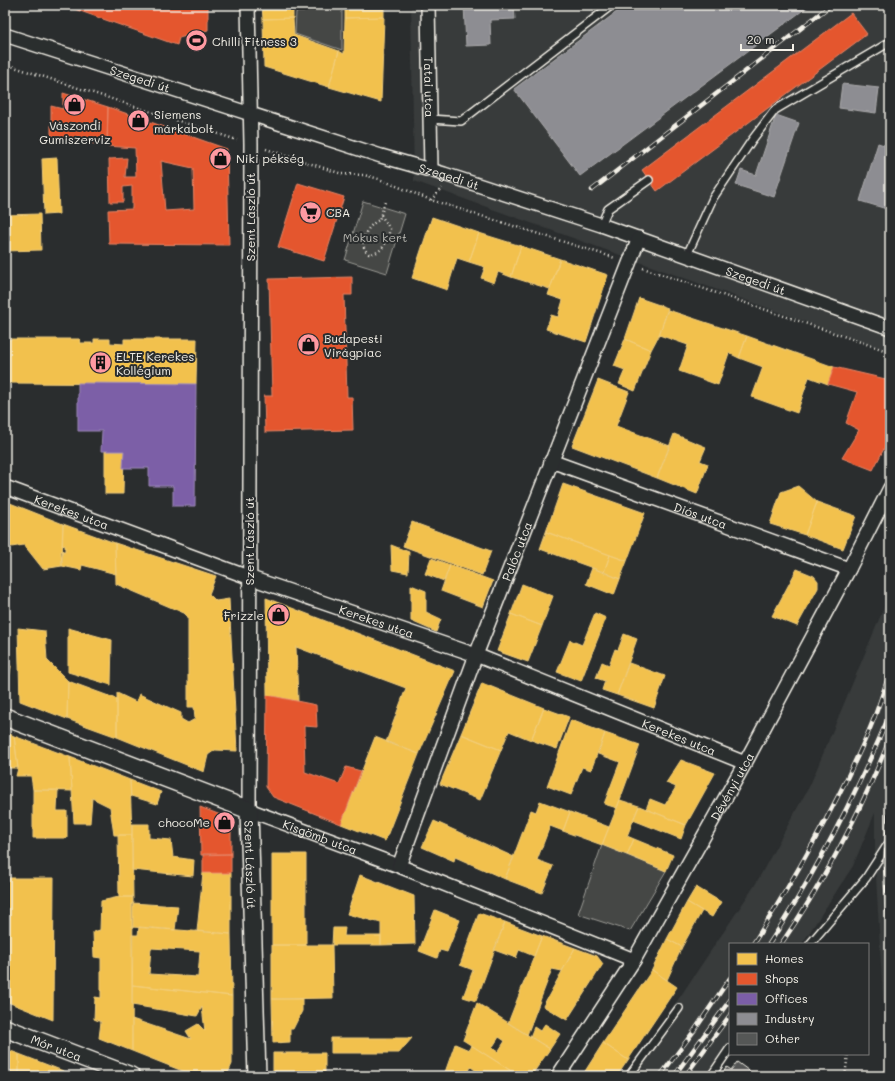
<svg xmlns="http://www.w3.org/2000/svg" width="895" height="1081" font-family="Mali,sans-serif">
<rect width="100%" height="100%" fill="#2a2d2e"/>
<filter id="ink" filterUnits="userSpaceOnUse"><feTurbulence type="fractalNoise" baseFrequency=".025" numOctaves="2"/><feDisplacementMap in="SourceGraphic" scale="8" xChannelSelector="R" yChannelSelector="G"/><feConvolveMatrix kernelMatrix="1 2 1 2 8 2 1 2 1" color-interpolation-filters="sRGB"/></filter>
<g filter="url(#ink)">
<path fill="#373a3a" d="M411,5H890V352L414,181Z
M890,593V1030L883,1000L875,860V813L853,866L802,944H730V1042L704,1076H623L669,1013L755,885L810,785Z"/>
<path fill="#444645" stroke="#9c9c96" d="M304,5H342V50L295,34L296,12H304Z
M363,201L405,214L387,273L345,260Z
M602,845L666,871L630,931L578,914Z"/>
<path fill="#f2c14e" stroke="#f3cf7c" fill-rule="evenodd" d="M262,5H302V10H293V18L263,19Z
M345,5H384V17L345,18Z
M384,17L381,102L329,87L339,51L344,54L345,18Z
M293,18L294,35L339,51L329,87L264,67L263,19Z
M5,89H8L9,215H5Z
M57,158L59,214L44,215L42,159Z
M40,214L41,250L5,251V215Z
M432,217L479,233L469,262L457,258L447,290L412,278Z
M479,233L521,246L511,277L498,272L494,283L481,278L485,267L469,262Z
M521,246L560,259L550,289L511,277Z
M560,259L608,275L586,342L546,329L551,315L558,317L563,300L548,295Z
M639,298L668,308L659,335L651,350L625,339Z
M668,310L747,336L739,358L729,353L718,385L679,371L688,345L659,335Z
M747,336L834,367L828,384L809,377L797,413L752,397L763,367L739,358Z
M5,339H80V343H94V339H110V343L124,344V339H197L196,384L5,383Z
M625,339L651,350L635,391L619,384L625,370L614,366Z
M598,380L629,392L616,426L670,446L657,478L572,446Z
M674,434L706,447L700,461L708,464L697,494L657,478Z
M105,451H124L123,494H105Z
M563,484L645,513L627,561L546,532Z
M798,486L817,502L805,535L770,524L781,492Z
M5,501L63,524L62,566L43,569L24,545L5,548Z
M817,502L856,516L843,549L805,535Z
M412,522L491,551L482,575L403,546Z
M63,524L115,543L116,574L82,565L81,570L62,566L61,551H65V545L62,546Z
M546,532L610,555L604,572L540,549Z
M115,543L216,576L209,594L216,601L229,599L237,751L215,750L208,755L204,772L117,737V693L136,702L139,694L181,713V719L188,723L195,719L194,707H188V617L184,613L116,584Z
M391,545L409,552L408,573L392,570Z
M610,555L627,561L620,579L604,572Z
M431,558L450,565L444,581L425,574Z
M450,565L493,581L483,607L441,591Z
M592,568L620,579L614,595L586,584Z
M797,569L814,576L818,581V588L797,626L772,616Z
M522,584L553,596L542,626L511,614Z
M411,585L426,591V612L441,619L436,632L411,621Z
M266,598L455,671L419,754L386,742L406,688L296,647L298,701L267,695Z
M595,613L606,618L581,681L557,672L570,640L582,645Z
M511,614L542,626L528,662L497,651Z
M18,628L45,631L47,660L68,681L67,719L20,701Z
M68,628L112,640L111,685L68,672Z
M624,634L637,639L617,695L602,690L605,681L596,678L602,662L609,665L615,649L618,650Z
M5,663L11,666L6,698H5Z
M629,663L665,676L654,708L617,695Z
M68,681L117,699V737L67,719Z
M482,683L544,708L531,740L509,731L501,750L461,734Z
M544,708L569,717L557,749L531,740Z
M571,720L605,733L591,770L582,767L571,795L547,786Z
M5,732L14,736L18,768H5Z
M605,733L640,745L617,808L604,804L620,762L598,754Z
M461,734L501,750L480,800L440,784Z
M14,736L70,757L72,791L33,790L31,776H16L18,768Z
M375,737L419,754L385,841L341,824Z
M70,757L130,780L132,835H114L110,807L92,798L90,823H74Z
M681,760L715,773L686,825L646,809L650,799L665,805L676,787L666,783Z
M130,780L161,792L157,804L131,796Z
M33,790H58L57,811H67V838H33Z
M620,800L639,806L627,836L634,839L627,855L602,845Z
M540,801L570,812L563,831L550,826L537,860L553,866L542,893L505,879L531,810L536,812Z
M639,806L686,825L681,839L633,820Z
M570,812L609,827L602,845L563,831Z
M434,821L514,857L505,879L455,857L454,861L422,847Z
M132,824H149V838L171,840L173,857L194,860L193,876L132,870Z
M118,835H132L133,897H119Z
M634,839L673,855L666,871L627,855Z
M272,854H306V945H272Z
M203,873H231V934L197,931Z
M360,875L414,896L415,944L381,945V923L347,914Z
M5,878H54L53,1020L5,1001Z
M696,887L721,902L712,917L687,902Z
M119,897H133L132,1051L99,1038L101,1022L94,1019L95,997L101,998V958L94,957L93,932L100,930L101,901Z
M687,902L702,911L682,947L667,939Z
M132,903L178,906L175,930L132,927Z
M435,910L460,920L447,952L440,950L437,958L419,951Z
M479,913L505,922L476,1001L463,997L473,970L460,965Z
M505,922L542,936L534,956L519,950L516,958L494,950Z
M139,927L231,934L232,996L132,985V935H138ZM151,948L200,951L198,977L149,974Z
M333,928H345L344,936H381V945H332Z
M542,936L575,948L562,971L552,969L527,1035L508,1023Z
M667,939L682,947L667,980L652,970Z
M272,945H332L333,998L272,999Z
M575,948L597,956L603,964L567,1020L543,1006Z
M652,970L677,987L628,1060L603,1043Z
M132,985L232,996V1064L228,1073L223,1076H195L132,1051V1019L191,1039L186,1031L198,1024L205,1031L202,1007L197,1016L132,1005Z
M272,999H302V1011L293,1029H290V1042L273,1043Z
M477,1003L550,1049L531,1076H519L463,1040ZM499,1037L505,1041L498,1052L492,1048Z
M545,1024L560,1034L550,1049L530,1037L534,1027L540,1031Z
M331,1038H412L399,1053H331Z
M603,1043L628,1060L617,1076H582Z
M455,1044L469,1050L471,1045L519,1076H483L471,1067L466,1076H445L444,1075Z
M5,1049L19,1054V1076H5Z
M273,1053H325V1076H273Z
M19,1054L71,1074V1076H19Z"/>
<path fill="#e4572e" stroke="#e98566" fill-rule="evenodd" d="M63,5H208V30L179,38L177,45Z
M851,13L867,34L657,191L642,170Z
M63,93L108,107L107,146L51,136V106L63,109Z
M108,107L227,149L229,245L109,244L108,210L132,209V186L123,187V202H110L109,159L127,158L125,177H136L135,148L107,146ZM161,161L193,168L194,209L165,211Z
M298,183L344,197L324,261L278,247Z
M352,277V295H344L347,397H352L353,430L265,432L264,396H272L269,279Z
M834,367L890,380V437L873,470L842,458L859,430L846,423L857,392L828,384Z
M267,695L316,705L317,727L304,726L305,772L339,784L346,767L361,771L341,824L273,797L266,787Z
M200,807L231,819V854L201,855Z
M203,854H231V873H203Z"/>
<path fill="#7b5ea7" stroke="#9f8aba" d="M78,383L196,384L195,506H173V486H149V468H123L124,451H101L102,431H78Z"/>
<path fill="#8d8d92" stroke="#acabac" d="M464,5H514L515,19L490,20L491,45L466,46Z
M626,5H810L580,176L514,89Z
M842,84L879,88L876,113L839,108Z
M776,115L799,123L774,197L736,185L741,170L756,175Z
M878,143L890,147V210L860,201Z"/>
<path fill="#555756" stroke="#f4f1e8" d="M737,1062L756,1076H720L727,1067L731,1070Z"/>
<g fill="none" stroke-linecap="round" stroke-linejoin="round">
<defs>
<path id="service" d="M430,119L461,121L612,5
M601,225L608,209L649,180
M687,255L713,198L752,140L775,110L890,42
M810,944L866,878L890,841
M629,1076L679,1008
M711,1076L730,1048"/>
<g id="minor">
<path id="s1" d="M248,5L251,144L249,810L399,866L634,960"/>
<path id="s2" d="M428,5L431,170"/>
<path id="s3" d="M5,35L381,156L444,174L601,225L890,328"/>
<path id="s4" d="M551,461L849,569"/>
<path id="s5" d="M5,487L248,577L476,655L745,763"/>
<path id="s6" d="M399,866L476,655L639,238"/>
<path id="s7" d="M558,1076L634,960L745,763L849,569L890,488"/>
</g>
<g id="tertiary">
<path id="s8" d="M5,717L249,810L257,1076"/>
<path id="s9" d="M5,1028L131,1076"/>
</g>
</defs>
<use href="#service" stroke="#f4f1e8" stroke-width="10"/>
<use href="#minor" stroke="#f4f1e8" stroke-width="16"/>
<use href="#tertiary" stroke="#f4f1e8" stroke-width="20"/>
<path stroke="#f4f1e8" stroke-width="2.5" stroke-dasharray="1 3" stroke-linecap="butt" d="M5,64L237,140
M266,149L342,174L364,175L379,179L431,200L615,258
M431,200L442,188
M381,215L390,229C387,241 384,253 369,254C356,243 367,226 379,220C381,214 383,208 385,202
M643,268L890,352
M845,1076L848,1054"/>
<use href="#service" stroke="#2a2d2e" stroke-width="7"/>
<use href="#minor" stroke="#2a2d2e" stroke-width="13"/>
<use href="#tertiary" stroke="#2a2d2e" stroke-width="17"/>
<defs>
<path id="rail" d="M592,190L831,5
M890,786L885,867L890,962
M753,944C796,876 836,806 868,733C877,713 883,692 890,672
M769,944C817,871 856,794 890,714
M781,944C826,879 861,811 890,738
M660,1076L694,1031L730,978
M674,1076L730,1000
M685,1076L730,1015"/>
</defs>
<use href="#rail" stroke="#f4f1e8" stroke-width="4.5"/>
<use href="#rail" stroke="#2a2d2e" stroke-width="3" stroke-dasharray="9" stroke-linecap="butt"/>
</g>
</g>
<defs>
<symbol id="stadium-disc" viewBox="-11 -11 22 22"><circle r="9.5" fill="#ff9aa2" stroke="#2a2d2e"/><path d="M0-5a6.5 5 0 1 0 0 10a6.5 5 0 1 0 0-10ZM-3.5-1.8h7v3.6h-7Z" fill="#111"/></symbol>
<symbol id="shop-disc" viewBox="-11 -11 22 22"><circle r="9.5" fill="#ff9aa2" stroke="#2a2d2e"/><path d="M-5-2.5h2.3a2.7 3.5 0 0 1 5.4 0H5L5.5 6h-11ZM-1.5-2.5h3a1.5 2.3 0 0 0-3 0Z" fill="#111"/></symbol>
<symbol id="supermarket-disc" viewBox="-11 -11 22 22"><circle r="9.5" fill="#ff9aa2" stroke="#2a2d2e"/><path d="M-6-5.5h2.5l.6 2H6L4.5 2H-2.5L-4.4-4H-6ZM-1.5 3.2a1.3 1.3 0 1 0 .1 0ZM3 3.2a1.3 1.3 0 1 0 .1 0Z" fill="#111"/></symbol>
<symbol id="building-disc" viewBox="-11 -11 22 22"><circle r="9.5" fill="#ff9aa2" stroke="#2a2d2e"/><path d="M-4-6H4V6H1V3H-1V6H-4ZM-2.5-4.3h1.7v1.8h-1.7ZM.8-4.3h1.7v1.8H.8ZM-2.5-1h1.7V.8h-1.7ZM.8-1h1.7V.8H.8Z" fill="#111"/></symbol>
</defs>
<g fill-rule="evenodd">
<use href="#stadium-disc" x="184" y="28" width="25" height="25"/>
<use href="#shop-disc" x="62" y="92" width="25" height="25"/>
<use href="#shop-disc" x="126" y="108" width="25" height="25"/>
<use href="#shop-disc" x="208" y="146" width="25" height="25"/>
<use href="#supermarket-disc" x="298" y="200" width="25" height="25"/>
<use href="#shop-disc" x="296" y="332" width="25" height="25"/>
<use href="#building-disc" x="88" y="350" width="25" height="25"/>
<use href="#shop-disc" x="266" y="602" width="25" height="25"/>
<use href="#shop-disc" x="212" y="810" width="25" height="25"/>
</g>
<g text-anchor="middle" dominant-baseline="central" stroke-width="4" stroke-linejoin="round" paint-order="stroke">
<g font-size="12" fill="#f4f1e8" stroke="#2a2d2e" text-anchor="start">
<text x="212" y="41">Chilli Fitness 3</text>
<text x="154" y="114">Siemens<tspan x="154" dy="14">márkabolt</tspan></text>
<text x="75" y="125" text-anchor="middle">Vászondi<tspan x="75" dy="14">Gumiszerviz</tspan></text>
<text x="236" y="158">Niki pékség</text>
<text x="326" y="212">CBA</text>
<text x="324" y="338">Budapesti<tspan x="324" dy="14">Virágpiac</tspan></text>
<text x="116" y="356">ELTE Kerekes<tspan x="116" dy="14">Kollégium</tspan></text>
<text x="264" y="615" text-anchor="end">Frizzle</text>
<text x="210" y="822" text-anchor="end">chocoMe</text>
</g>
<g font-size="12" fill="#f4f1e8" stroke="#2a2d2e">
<text stroke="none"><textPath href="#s3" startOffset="142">Szegedi út</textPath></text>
<text stroke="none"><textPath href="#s2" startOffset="82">Tatai utca</textPath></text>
<text stroke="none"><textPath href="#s3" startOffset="466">Szegedi út</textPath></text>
<text transform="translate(250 217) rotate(-90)">Szent László út</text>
<text stroke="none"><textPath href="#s3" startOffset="790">Szegedi út</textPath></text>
<text stroke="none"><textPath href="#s5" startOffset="71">Kerekes utca</textPath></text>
<text stroke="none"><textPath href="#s4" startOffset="159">Diós utca</textPath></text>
<text transform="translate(249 541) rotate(-90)">Szent László út</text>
<text stroke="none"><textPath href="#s6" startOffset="336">Palóc utca</textPath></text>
<text stroke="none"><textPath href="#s5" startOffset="395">Kerekes utca</textPath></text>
<text stroke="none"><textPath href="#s5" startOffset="719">Kerekes utca</textPath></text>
<text stroke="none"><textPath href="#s7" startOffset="338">Dévényi utca</textPath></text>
<text stroke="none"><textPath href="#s1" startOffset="881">Kisgömb utca</textPath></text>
<text stroke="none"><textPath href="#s8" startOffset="316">Szent László út</textPath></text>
<text stroke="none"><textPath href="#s9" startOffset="55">Mór utca</textPath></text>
</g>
<g font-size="12" fill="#b6b5af" stroke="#2a2d2e">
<text x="375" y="237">Mókus kert</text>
</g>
</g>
<rect width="895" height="1081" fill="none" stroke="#2a2d2e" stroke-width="20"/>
<rect x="10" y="10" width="875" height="1061" fill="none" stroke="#f4f1e8" stroke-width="1.5" filter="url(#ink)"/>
<rect x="729" y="943" width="140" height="112" fill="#2a2d2e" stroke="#7b7b78"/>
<rect x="737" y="953" width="20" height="12" fill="#f2c14e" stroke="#7b7b78"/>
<text x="765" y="963" font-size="12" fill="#f4f1e8">Homes</text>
<rect x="737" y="973" width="20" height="12" fill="#e4572e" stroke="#7b7b78"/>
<text x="765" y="983" font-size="12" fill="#f4f1e8">Shops</text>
<rect x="737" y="993" width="20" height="12" fill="#7b5ea7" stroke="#7b7b78"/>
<text x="765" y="1003" font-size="12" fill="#f4f1e8">Offices</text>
<rect x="737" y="1013" width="20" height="12" fill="#8d8d92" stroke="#7b7b78"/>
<text x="765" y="1023" font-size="12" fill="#f4f1e8">Industry</text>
<rect x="737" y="1033" width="20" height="12" fill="#555756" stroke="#7b7b78"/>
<text x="765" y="1043" font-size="12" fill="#f4f1e8">Other</text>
<path d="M741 44v6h52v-6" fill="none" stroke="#f4f1e8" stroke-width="2"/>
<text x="747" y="44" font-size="12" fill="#f4f1e8" stroke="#2a2d2e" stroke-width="3" paint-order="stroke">20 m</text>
</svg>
